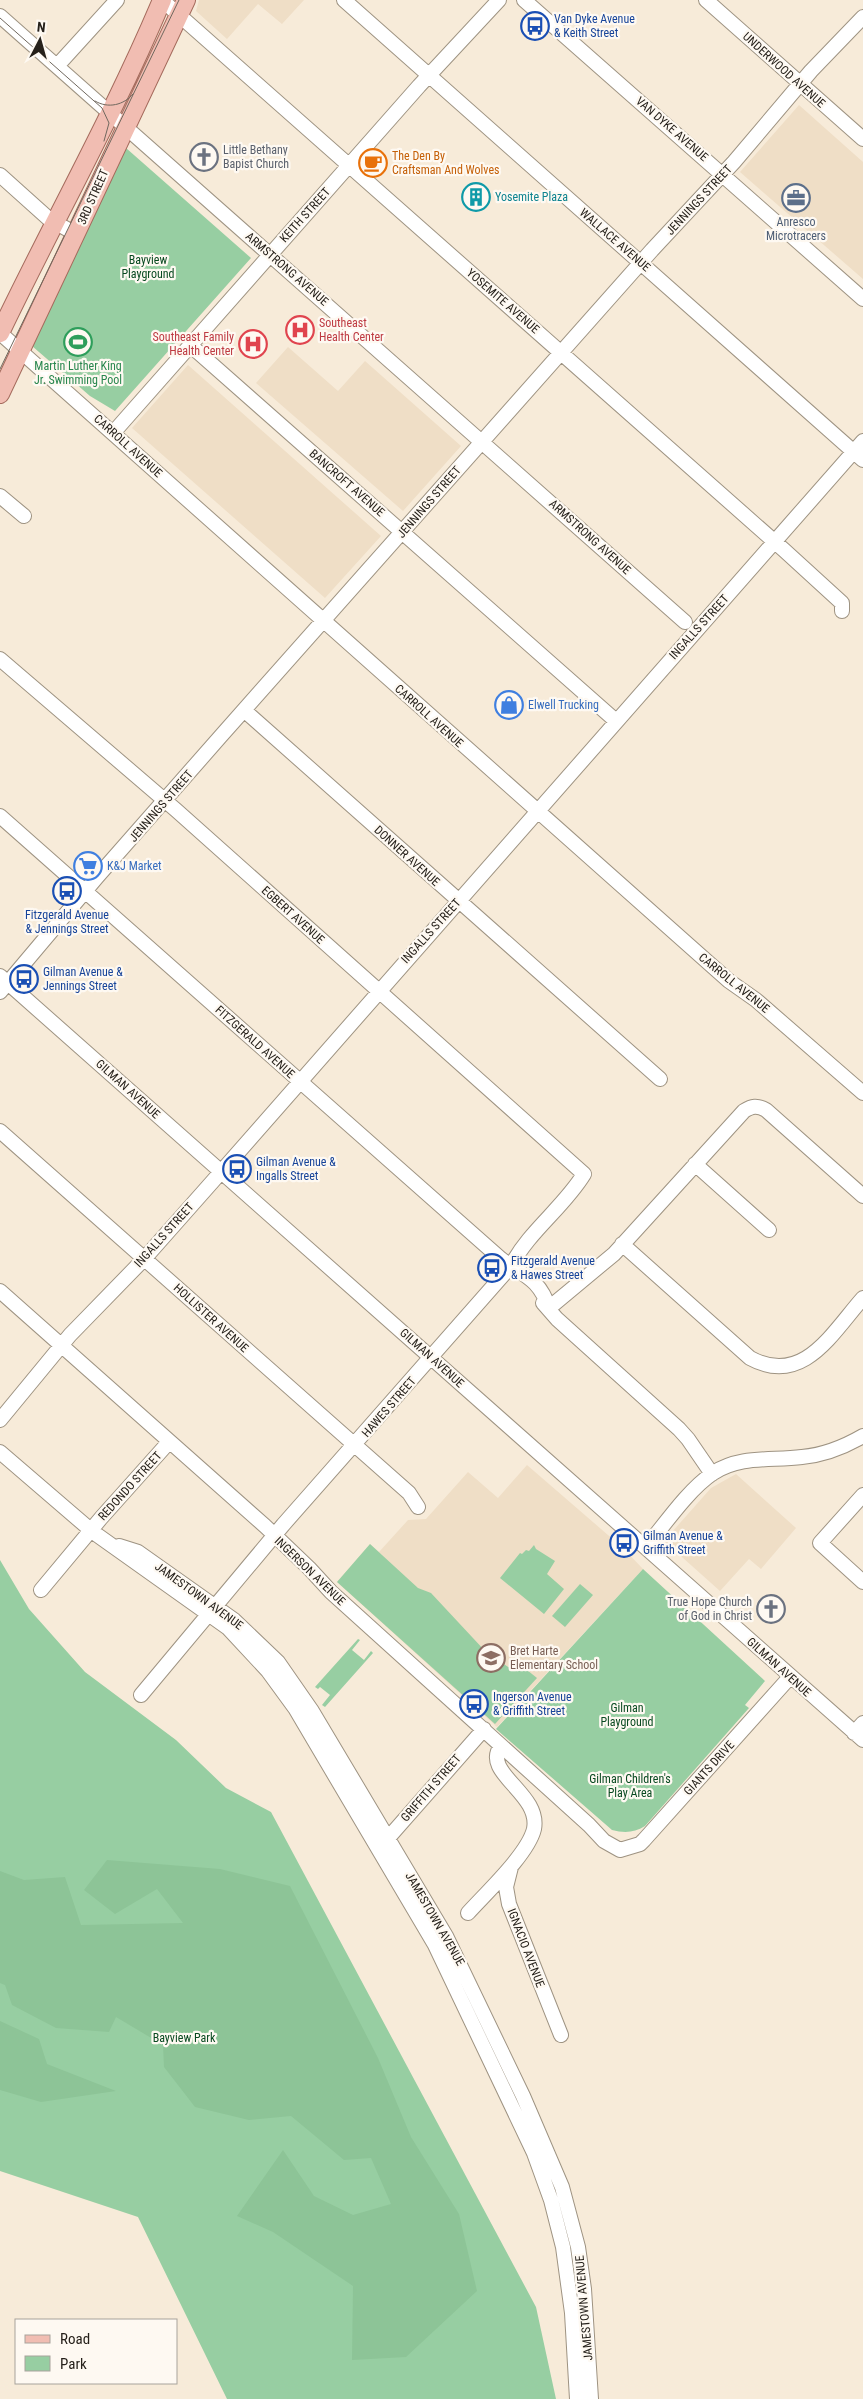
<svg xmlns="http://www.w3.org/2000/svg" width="863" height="2399" font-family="'Roboto Condensed',sans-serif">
<rect width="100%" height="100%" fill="#f7ebd9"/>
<path fill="#efdec6" d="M199,0H304L282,24L258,4L227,39L196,11Z
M799,105L863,162V279L740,172Z
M288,347L338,391L365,361L461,446L403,511L256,383Z
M188,365L381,536L325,598L132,428Z
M527,1465L623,1548L643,1569L497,1727L337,1582L370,1544L379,1552L408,1520L426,1519L468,1472L498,1498Z
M736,1474L796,1528L761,1569L749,1559L720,1591L664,1541L711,1488Z"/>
<path fill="#97cea2" d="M126,148L251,258L115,411L90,396L32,346Z
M370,1544L418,1588L431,1593L486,1652L514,1671L527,1670L537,1678L495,1724L337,1582Z
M534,1545L536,1549L555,1561L547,1574L564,1589L544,1614L500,1578L520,1553L522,1554L526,1550L529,1551Z
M0,1560L29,1609L85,1672L176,1740L226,1788L271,1812L536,2307L556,2399H227L138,2217L0,2171Z
M643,1569L765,1681L745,1705L749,1708L645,1826C634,1833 624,1833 612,1830L496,1729Z
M580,1584L593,1595L565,1627L552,1616Z
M358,1639L360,1640L352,1650L364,1660L371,1651L373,1653L325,1707L322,1705L330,1695L320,1687L318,1689L315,1687Z"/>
<path fill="#8dc497" d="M107,1860L220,1869L290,1886L378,2058L411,2137L459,2214L477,2291L406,2357L352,2360L353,2286L273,2232L237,2216L283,2150L314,2196L353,2215L391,2204L371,2158L344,2160L291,2116L249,2120L195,2107L164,2067L163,2045L116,2017L109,2032L56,2028L12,2005L5,1985L0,1983V1871L24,1880L65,1877L81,1925L183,1923L157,1889L115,1914L84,1890Z
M0,2021L39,2039L47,2064L116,2091L41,2102L0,2090Z"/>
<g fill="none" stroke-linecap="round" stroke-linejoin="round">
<defs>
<path id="minor" d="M162,0L784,550L842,603V611
M344,0L863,460
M524,0L863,299
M706,0L863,139
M0,16L685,622
M57,66L117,0
M0,175L49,219L76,234
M0,333L729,981L756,1000L863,1093
M190,345L616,721
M113,433L419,86L499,0
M0,496L24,516
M0,659L176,810L584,1174C564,1207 529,1231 511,1266L283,1525L141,1695
M245,711L660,1079
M0,816L501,1259C524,1276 539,1278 549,1308
M0,976L863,1740
M0,992L97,877L220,737L652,250L734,162L811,71L863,17
M0,1131L409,1493L418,1507
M695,1164L769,1230
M622,1244L750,1358C803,1387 832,1333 863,1298
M0,1291L265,1526L309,1568L331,1592L589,1825L604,1841L620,1850L640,1844L644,1840L790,1677
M543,1303L557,1319L679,1429L688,1439L712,1474
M549,1308L614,1254L744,1111C752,1106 757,1105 766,1110L863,1196
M0,1420L70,1335L144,1259L213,1181L863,441
M0,1452L93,1532L228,1628L268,1671L295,1708L435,1945L534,2153L551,2200L563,2247L572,2313L577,2399
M863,1495L820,1543L863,1582
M119,1546L138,1552L234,1620L278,1662L312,1711L446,1936L523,2096L562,2187L578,2247L584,2289L591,2399
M646,1547C665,1524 688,1490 713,1473C741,1455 771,1461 802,1457C824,1455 844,1447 863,1436
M41,1590L101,1518L169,1442
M854,1733L863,1723
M382,1845L484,1729
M511,1867L506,1887L509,1904L561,2035
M468,1913C486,1893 528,1854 534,1829C541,1793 481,1773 501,1746"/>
<path id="major" d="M0,333C53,222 114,114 162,0
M0,394C62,262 124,131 186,0"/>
</defs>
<use href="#minor" stroke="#9e9382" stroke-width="16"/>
<use href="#major" stroke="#a46a5c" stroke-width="20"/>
<use href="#minor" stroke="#fff" stroke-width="14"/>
<use href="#major" stroke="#f1bdb2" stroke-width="18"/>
<path stroke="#70685e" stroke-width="1" d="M0,18L102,108L109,123L104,141
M95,101C108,109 124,105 133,94
M0,369L179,0"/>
</g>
<defs>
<symbol id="bus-ring" viewBox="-11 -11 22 22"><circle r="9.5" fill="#fef9f2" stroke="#1a4fb4" stroke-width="1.5"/><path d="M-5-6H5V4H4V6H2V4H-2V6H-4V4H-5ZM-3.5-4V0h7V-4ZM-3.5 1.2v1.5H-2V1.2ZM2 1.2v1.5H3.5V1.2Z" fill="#1a4fb4"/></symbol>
<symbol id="church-ring" viewBox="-11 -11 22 22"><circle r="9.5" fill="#fef9f2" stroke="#6b7280" stroke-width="1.5"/><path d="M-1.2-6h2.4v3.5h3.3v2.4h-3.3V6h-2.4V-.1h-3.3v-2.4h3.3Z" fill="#6b7280"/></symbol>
<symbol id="cafe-ring" viewBox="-11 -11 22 22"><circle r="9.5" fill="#fef9f2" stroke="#e8710a" stroke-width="1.5"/><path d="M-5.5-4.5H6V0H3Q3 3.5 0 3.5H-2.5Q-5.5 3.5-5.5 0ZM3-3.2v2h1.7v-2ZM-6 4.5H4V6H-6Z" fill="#e8710a"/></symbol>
<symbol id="building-ring" viewBox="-11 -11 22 22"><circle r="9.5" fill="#fef9f2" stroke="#0f9aa8" stroke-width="1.5"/><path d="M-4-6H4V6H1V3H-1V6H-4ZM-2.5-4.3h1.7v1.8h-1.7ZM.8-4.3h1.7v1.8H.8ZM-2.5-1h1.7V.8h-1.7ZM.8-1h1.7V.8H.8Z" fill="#0f9aa8"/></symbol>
<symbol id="office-ring" viewBox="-11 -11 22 22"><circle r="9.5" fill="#fef9f2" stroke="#5c6f8a" stroke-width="1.5"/><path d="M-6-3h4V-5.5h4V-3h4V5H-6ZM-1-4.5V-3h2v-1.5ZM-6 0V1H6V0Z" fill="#5c6f8a"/></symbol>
<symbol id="hospital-ring" viewBox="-11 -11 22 22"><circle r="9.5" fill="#fef9f2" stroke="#e0444e" stroke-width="1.5"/><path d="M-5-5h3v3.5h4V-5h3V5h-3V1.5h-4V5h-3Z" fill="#e0444e"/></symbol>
<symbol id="stadium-ring" viewBox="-11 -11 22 22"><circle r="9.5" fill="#fef9f2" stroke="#2e9e5b" stroke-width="1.5"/><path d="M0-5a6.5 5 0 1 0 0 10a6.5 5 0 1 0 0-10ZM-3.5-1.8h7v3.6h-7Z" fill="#2e9e5b"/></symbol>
<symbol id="shop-ring" viewBox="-11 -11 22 22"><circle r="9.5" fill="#fef9f2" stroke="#3f7fe0" stroke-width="1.5"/><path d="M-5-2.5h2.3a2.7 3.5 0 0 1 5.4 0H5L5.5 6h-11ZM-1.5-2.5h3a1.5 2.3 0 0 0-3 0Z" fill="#3f7fe0"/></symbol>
<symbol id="supermarket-ring" viewBox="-11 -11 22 22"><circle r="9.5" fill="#fef9f2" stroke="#3f7fe0" stroke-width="1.5"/><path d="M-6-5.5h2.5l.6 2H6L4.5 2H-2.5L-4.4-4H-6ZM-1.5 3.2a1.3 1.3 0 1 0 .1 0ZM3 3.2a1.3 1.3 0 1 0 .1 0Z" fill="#3f7fe0"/></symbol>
<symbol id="school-ring" viewBox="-11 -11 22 22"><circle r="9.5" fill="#fef9f2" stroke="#8d6e63" stroke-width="1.5"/><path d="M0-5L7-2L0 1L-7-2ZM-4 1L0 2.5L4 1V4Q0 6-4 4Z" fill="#8d6e63"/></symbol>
</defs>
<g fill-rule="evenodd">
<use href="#bus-ring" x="519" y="10" width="32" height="32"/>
<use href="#church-ring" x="188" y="141" width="32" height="32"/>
<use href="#cafe-ring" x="357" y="147" width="32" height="32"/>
<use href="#building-ring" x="460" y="181" width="32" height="32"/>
<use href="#office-ring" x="780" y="182" width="32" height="32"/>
<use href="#hospital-ring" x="284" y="314" width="32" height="32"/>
<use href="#stadium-ring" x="62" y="326" width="32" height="32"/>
<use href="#hospital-ring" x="237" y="328" width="32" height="32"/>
<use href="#shop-ring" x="493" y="689" width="32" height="32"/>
<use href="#supermarket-ring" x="72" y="850" width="32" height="32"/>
<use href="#bus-ring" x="51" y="875" width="32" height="32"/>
<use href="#bus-ring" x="8" y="963" width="32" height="32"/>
<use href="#bus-ring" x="221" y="1153" width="32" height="32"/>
<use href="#bus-ring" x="476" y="1252" width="32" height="32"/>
<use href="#bus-ring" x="608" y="1527" width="32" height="32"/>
<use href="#church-ring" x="755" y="1593" width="32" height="32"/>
<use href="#school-ring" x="475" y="1642" width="32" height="32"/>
<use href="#bus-ring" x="458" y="1688" width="32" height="32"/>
</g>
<g text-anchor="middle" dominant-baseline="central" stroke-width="4.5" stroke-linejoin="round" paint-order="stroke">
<g font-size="12" fill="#164399" stroke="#fef9f2" text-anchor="start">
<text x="554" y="19">Van Dyke Avenue<tspan x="554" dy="14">&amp; Keith Street</tspan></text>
<text x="67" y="915" text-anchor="middle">Fitzgerald Avenue<tspan x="67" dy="14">&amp; Jennings Street</tspan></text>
<text x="43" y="972">Gilman Avenue &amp;<tspan x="43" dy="14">Jennings Street</tspan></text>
<text x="256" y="1162">Gilman Avenue &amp;<tspan x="256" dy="14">Ingalls Street</tspan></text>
<text x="511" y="1261">Fitzgerald Avenue<tspan x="511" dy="14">&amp; Hawes Street</tspan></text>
<text x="643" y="1536">Gilman Avenue &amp;<tspan x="643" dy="14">Griffith Street</tspan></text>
<text x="493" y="1697">Ingerson Avenue<tspan x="493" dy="14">&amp; Griffith Street</tspan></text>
</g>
<g font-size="12" fill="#26211b" stroke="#fef9f2">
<text transform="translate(784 70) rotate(42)">UNDERWOOD AVENUE</text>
<text transform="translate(672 129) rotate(41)">VAN DYKE AVENUE</text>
<text transform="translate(93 197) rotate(-66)">3RD STREET</text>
<text transform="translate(699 200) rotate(-47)">JENNINGS STREET</text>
<text transform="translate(305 215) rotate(-48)">KEITH STREET</text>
<text transform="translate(615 240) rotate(41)">WALLACE AVENUE</text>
<text transform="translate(287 269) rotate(41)">ARMSTRONG AVENUE</text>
<text transform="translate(503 301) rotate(41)">YOSEMITE AVENUE</text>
<text transform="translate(128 446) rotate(42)">CARROLL AVENUE</text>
<text transform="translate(347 483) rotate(41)">BANCROFT AVENUE</text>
<text transform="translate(429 502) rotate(-49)">JENNINGS STREET</text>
<text transform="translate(590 537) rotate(42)">ARMSTRONG AVENUE</text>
<text transform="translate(699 627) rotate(-48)">INGALLS STREET</text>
<text transform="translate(429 716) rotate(42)">CARROLL AVENUE</text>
<text transform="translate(161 806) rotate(-49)">JENNINGS STREET</text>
<text transform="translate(407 856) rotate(42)">DONNER AVENUE</text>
<text transform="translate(293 915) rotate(42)">EGBERT AVENUE</text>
<text transform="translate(431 931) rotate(-48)">INGALLS STREET</text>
<text transform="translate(734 983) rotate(39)">CARROLL AVENUE</text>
<text transform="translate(255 1042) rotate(42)">FITZGERALD AVENUE</text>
<text transform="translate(128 1089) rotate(42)">GILMAN AVENUE</text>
<text transform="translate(164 1235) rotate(-48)">INGALLS STREET</text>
<text transform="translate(211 1318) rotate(42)">HOLLISTER AVENUE</text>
<text transform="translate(432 1358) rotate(42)">GILMAN AVENUE</text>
<text transform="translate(389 1407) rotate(-49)">HAWES STREET</text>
<text transform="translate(130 1486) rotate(-48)">REDONDO STREET</text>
<text transform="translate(310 1571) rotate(44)">INGERSON AVENUE</text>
<text transform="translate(199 1596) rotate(36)">JAMESTOWN AVENUE</text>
<text transform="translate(779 1667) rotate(42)">GILMAN AVENUE</text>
<text transform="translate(709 1768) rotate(-48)">GIANTS DRIVE</text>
<text transform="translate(431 1788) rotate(-49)">GRIFFITH STREET</text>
<text transform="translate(435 1919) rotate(60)">JAMESTOWN AVENUE</text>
<text transform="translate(526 1948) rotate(69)">IGNACIO AVENUE</text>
<text transform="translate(584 2308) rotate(-95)">JAMESTOWN AVENUE</text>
</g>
<g font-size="12" fill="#5b616d" stroke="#fef9f2" text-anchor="start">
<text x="223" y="150">Little Bethany<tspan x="223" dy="14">Bapist Church</tspan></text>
<text x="752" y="1602" text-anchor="end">True Hope Church<tspan x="752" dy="14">of God in Christ</tspan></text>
</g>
<g font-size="12" fill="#c56008" stroke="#fef9f2" text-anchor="start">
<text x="392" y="156">The Den By<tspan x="392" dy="14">Craftsman And Wolves</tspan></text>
</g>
<g font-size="12" fill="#0d838f" stroke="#fef9f2" text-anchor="start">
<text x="495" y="197">Yosemite Plaza</text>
</g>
<g font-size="12" fill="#4e5e75" stroke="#fef9f2">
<text x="796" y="222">Anresco<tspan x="796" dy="14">Microtracers</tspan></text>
</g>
<g font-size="12" fill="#084920" stroke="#fef9f2">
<text x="148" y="260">Bayview<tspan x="148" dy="14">Playground</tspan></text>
<text x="627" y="1708">Gilman<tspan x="627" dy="14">Playground</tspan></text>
<text x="630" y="1779">Gilman Children's<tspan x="630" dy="14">Play Area</tspan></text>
<text x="184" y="2038">Bayview Park</text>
</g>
<g font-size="12" fill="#be3a42" stroke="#fef9f2" text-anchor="start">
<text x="319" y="323">Southeast<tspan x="319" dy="14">Health Center</tspan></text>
<text x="234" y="337" text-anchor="end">Southeast Family<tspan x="234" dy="14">Health Center</tspan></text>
</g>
<g font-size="12" fill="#27864d" stroke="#fef9f2">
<text x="78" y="366">Martin Luther King<tspan x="78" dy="14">Jr. Swimming Pool</tspan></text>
</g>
<g font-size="12" fill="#366cbe" stroke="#fef9f2" text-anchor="start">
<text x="528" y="705">Elwell Trucking</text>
<text x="107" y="866">K&amp;J Market</text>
</g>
<g font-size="12" fill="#785e54" stroke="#fef9f2" text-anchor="start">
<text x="510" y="1651">Bret Harte<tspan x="510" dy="14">Elementary School</tspan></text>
</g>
</g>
<rect x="15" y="2319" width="162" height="65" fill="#fef9f2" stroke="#a8a39c"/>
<rect x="25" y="2335" width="25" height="8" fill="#f1bdb2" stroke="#a8a39c"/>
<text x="60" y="2344" font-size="15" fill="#26211b">Road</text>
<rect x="25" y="2356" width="25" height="15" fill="#97cea2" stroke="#a8a39c"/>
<text x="60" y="2369" font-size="15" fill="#26211b">Park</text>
<g transform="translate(40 40) rotate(6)" stroke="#fef9f2" stroke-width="4" paint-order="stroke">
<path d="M0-4L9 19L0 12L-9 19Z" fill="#26211b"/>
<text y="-8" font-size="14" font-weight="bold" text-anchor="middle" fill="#26211b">N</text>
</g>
</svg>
